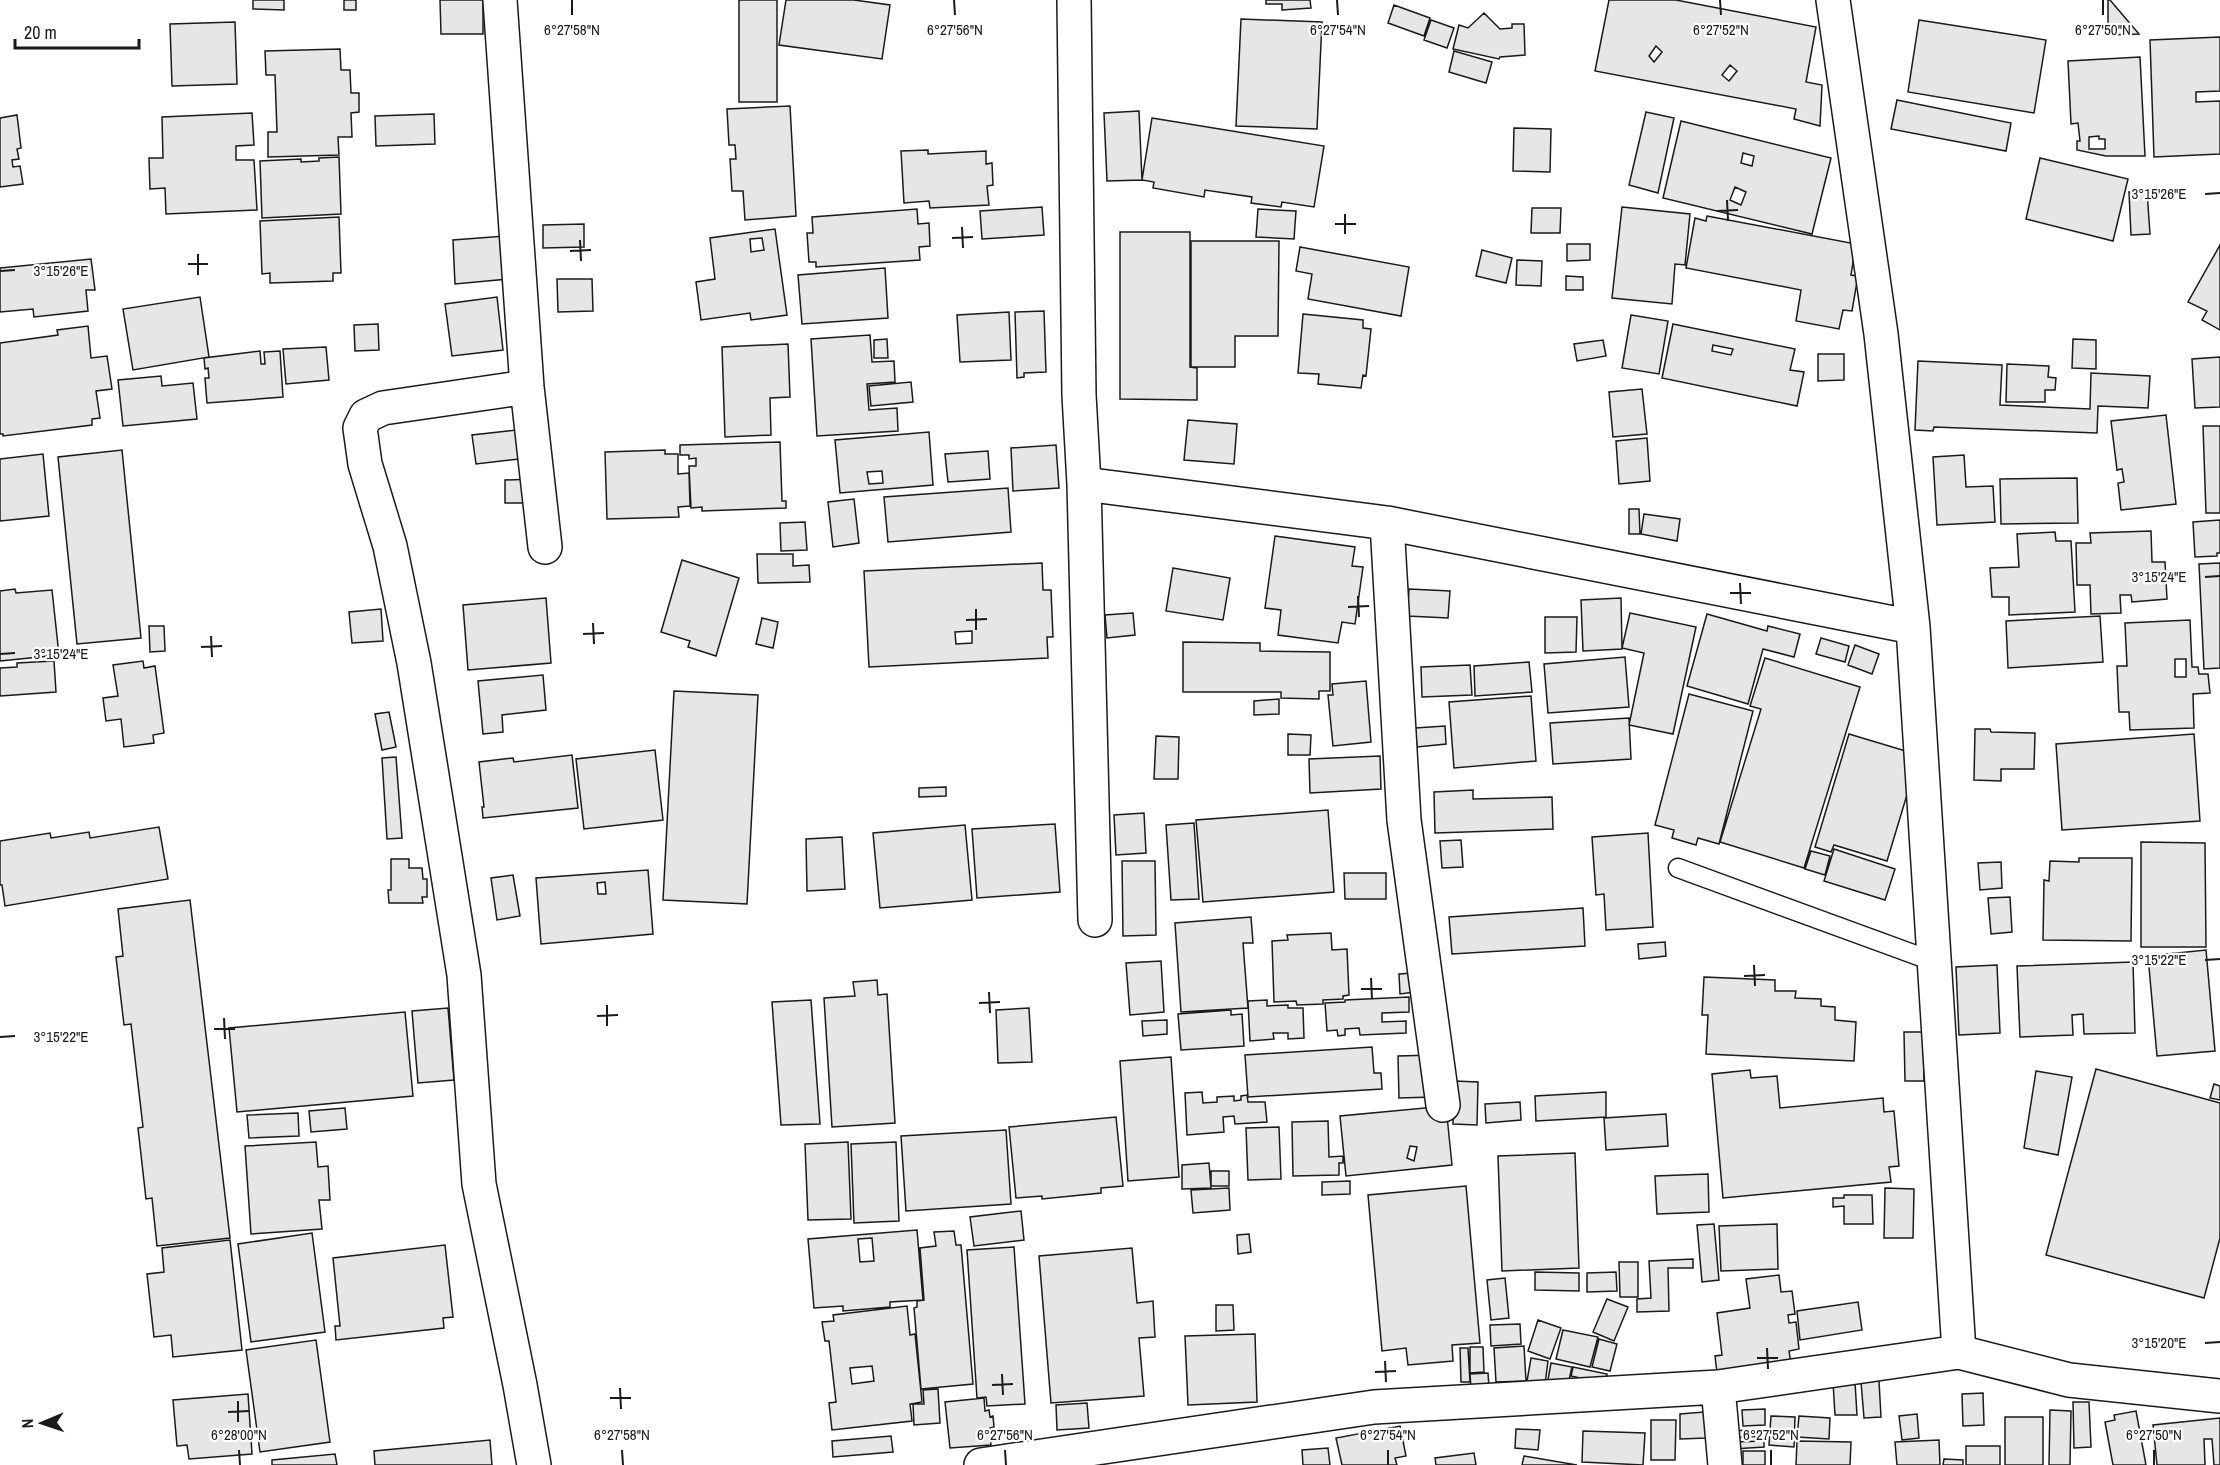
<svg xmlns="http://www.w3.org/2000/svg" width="2220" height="1465" font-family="'Archivo Narrow',sans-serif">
<rect width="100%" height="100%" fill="#fff"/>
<path fill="#e6e6e6" stroke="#1a1a1a" stroke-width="1.5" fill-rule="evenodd" d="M253,0H284V10L253,9Z
M344,0H356V10H344Z
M440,0H483V34H441Z
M739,0H777V102H739Z
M786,0H854L890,5L882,59L779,45Z
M1266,0H1310L1311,8L1282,10V4H1266Z
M1609,0H1676L1816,27L1806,82L1822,85L1820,126L1794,119L1796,109L1595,71ZM1656,46L1662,52L1654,62L1649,56ZM1730,65L1737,71L1729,81L1722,75Z
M2108,0H2110L2139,34L2108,35Z
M1394,5L1430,18L1424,36L1388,23Z
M1484,13L1500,29L1512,28V24H1524L1525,55L1500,57L1499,59L1453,49L1459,25L1468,28Z
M1241,19L1322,22L1317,129L1236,126Z
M1431,20L1454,28L1447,48L1424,40Z
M1919,20L2046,40L2034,113L1908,92Z
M235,22L237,84L172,86L170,24Z
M2220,37V91L2196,92V102L2220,101V154L2154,157L2150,40Z
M340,49L341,70H350L351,93H359V112L351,113L352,137H338L339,155L268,157V132H277L275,75H266L265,51Z
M1454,51L1492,62L1486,83L1449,72Z
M2140,57L2145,156H2106L2077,150V141H2080L2078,123L2071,124L2068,61ZM2099,136V139H2105V149H2089V137Z
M1897,100L2011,123L2006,151L1891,129Z
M790,106L796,216L745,220L743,191H732L730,159H736L735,145H729L727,109Z
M1139,111L1142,180L1107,181L1104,113Z
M1646,112L1674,118L1658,193L1629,185Z
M252,113L254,145L236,146V160H254L257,210L166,214L165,188L150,189L149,158H163L162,117Z
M434,114L435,144L376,146L375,116Z
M17,115L21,148L17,149L19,159L12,160L13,167L20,166L23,184L0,187V118Z
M1152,118L1324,146L1314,207L1282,202L1281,207L1251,203L1252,197L1205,190L1204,197L1153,188L1154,182L1142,180Z
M1681,121L1831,158L1812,234L1663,198ZM1743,153L1754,156L1752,166L1741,163ZM1735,187L1746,192L1741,205L1730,200Z
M1514,128L1551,129L1550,172L1513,171Z
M928,150V154L986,151V164L992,163L993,185L987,186L989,205L930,208L929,201L904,203L901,151Z
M339,157L341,214L262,218L260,161L301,159V162L319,161V158Z
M2040,158L2128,179L2113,241L2026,219Z
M2147,191L2150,234L2131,235L2129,192Z
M1042,207L1044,235L982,239L980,211Z
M1622,207L1690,214L1685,265L1675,264L1672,304L1612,298Z
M1532,208H1561L1560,233H1531Z
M917,209L918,224L929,223L930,246L919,247L920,260L816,267V262H809L807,233H813L812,217Z
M1258,209L1296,211L1294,239L1256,237Z
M1707,216L1856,244L1851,275L1858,276L1852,311L1843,310L1839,329L1796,321L1801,290L1686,268L1695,218L1706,221Z
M339,217L341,273H333V281L270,283V273L262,274L260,221Z
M584,224V247L543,248V225Z
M775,229L787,315L751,320L750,313L701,320L696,282L715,279L710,238ZM762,238L764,250L751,252L750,239Z
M1120,232H1190V367L1197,368V400L1120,399Z
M505,236L508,279L455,284L453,240Z
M1191,241H1279L1278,336H1235V367H1191Z
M1567,244H1590V260L1567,261Z
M2220,245V330L2202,320L2207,311L2188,302Z
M1300,247L1409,267L1401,316L1308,299L1312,274L1296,271Z
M1482,250L1512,258L1506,283L1476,276Z
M91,259L95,290H86L88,311L34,317L33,309L0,312V268Z
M1517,260L1542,261L1541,286L1516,285Z
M885,268L888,318L802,324L798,275Z
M1566,276L1583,277V290H1566Z
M557,279H592L593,311L558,312Z
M200,297L209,357L133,370L123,309Z
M497,297L503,350L452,356L445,304Z
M1044,311L1046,372L1024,373V377L1017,378L1015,312Z
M1009,312L1011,360L960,362L957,315Z
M1303,314L1363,320V328L1371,329L1366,376L1363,375L1361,388L1318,384L1319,374L1298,373Z
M1631,315L1668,321L1659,374L1622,368Z
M378,324L379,350L355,351L354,325Z
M1673,324L1795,349L1790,370L1804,372L1797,406L1662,378ZM1713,345L1733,349L1731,355L1712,351Z
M88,326L91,358L107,356L112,389L96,391L100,418L92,419V425L3,436V434H0V343L58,335L57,330Z
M870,335L872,362L894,361L895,382L867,384L869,410L897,408L898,431L817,436L811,339Z
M887,339L888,358H874V340Z
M2073,339L2096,340V369L2072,368Z
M1603,340L1606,356L1577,361L1574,344Z
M788,344L790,397L770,398L771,435L725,437L722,347Z
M326,347L329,380L286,384L283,349Z
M260,351L261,364H265L264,352L280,351L283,397L207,403L205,378H209L208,368L205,369L204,358Z
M1818,354H1844V380L1818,381Z
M2220,357V407L2195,408L2192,359Z
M1918,361L2002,365L2000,405L2090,409L2091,373L2150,376L2148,408L2098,406L2097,433L1934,427L1933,431L1915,430Z
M2007,364L2049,366L2048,377L2056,378L2055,390H2045V402H2006Z
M161,376L162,386L193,383L197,419L123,426L118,380Z
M911,382L913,402L871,406L869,386Z
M1642,389L1647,434L1613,437L1609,392Z
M2166,415L2176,504L2121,510L2118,483L2124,482L2122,469L2117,470L2111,421Z
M1188,420L1237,424L1234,464L1184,460Z
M2203,426H2220V513H2206Z
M516,430L519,459L476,464L472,435Z
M929,432L933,485L840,493L835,440ZM882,471L883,483L869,484L867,472Z
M1647,438L1650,481L1619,484L1616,441Z
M780,442L782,501H786V508L702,511V507L691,508L689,466H696V458L689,459V455H680V445Z
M1056,445L1059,488L1013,491L1011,448Z
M122,450L141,638L77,644L58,457Z
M665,450V454H678V474L689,473L690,506L678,507L679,517L607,519L605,452Z
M988,451L990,479L948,482L945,454Z
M43,454L49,516L0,521V459Z
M1964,455L1966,487L1993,486L1995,522L1937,525L1933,457Z
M2077,478L2078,523L2001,524L2000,479Z
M533,479L532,503H505V480Z
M1008,488L1011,532L888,542L884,497Z
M854,499L859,543L833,547L828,502Z
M1629,509H1639L1640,534H1629Z
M1644,514L1680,519L1677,541L1641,534Z
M2220,520V553H2217V556L2195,557L2193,522Z
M805,522L807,550L781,551L780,523Z
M2151,531L2152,562H2165L2167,599L2132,602L2131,595H2120L2121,613L2091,614L2090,585H2077L2076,543H2091L2090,533Z
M2055,532L2056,541H2071L2075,612L2009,615V597H1992L1990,568L2019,567L2017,534Z
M1275,536L1355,547L1352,566L1363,567L1355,624L1342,622L1338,643L1278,635L1281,610L1265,608Z
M757,554H793V566L809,565L810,582L758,583Z
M682,560L739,578L716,656L688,647L690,641L661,632Z
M1042,563L1043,590H1051L1053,637H1047L1048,658L869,667L864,571ZM972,631V643L956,644L955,632Z
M2220,563V668L2204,669L2199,564Z
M1173,568L1230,578L1223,620L1166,611Z
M15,589L16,593L52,590L59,655L0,661V591Z
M1409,589L1450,591L1448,618L1407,616Z
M546,598L551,663L468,670L463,605Z
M1621,598L1622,649L1583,651L1581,600Z
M381,609L383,641L352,643L349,612Z
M1133,613L1135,635L1107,638L1105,615Z
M1630,613L1696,627L1673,734L1629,725L1644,653L1622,648Z
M1707,614L1767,631L1768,626L1800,634L1794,657L1763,649L1748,704L1687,686Z
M2100,616L2103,662L2008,668L2006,621Z
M1545,617H1577L1576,652L1545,653Z
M762,618L778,622L773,648L756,644Z
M2190,620L2192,667H2198L2199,674H2208L2210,693L2193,694L2194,728L2130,730L2129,712H2119L2117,666H2127L2125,623ZM2175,659H2186V677H2175Z
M149,626H164L165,651L150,652Z
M1821,638L1849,646L1845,662L1816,654Z
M1183,642L1260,643V651L1330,652V691H1319V699L1281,698V692H1183Z
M1855,645L1879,654L1872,674L1848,665Z
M1625,657L1629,707L1548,713L1544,664Z
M1765,658L1860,687L1804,868L1720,842L1761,709L1750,706Z
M54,661L56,692L0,696V668L17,667V663Z
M143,661L144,668L155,666L164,733L153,735L154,743L124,747L121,719L106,721L103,698L118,696L113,665Z
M1529,662L1532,692L1475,696L1474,666Z
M1470,665L1472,695L1422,697L1421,667Z
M543,675L546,710L502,715L503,732L483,734L478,681Z
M1366,681L1371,742L1333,746L1328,695H1333L1332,684Z
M674,691L758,695L747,904L663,900Z
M1689,694L1753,711L1719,844L1698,838L1696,845L1672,838L1674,830L1655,825Z
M1531,696L1536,761L1454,768L1449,702Z
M1279,699V714L1254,715V701Z
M389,712L396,747L382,750L375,714Z
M1629,718L1631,759L1553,764L1550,723Z
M1445,726L1446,744L1417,747L1415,728Z
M1975,729H1990L1991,732L2035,733L2034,769H2001V781L1974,780Z
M1288,734L1311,735L1310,755H1288Z
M1849,734L1919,755L1887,861L1834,845L1831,852L1815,847Z
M2194,734L2200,821L2062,830L2056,744Z
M1156,736L1179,737L1178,779H1154Z
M655,750L663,820L584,829L576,759Z
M572,755L578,808L483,818L482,807H484L479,762L513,758L514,762Z
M1380,756L1381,789L1310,793L1309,759Z
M396,757L402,838L387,839L382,758Z
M946,787V796L919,797V788Z
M1473,790V799L1552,797L1553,829L1435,833L1434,792Z
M1328,810L1334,892L1203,902L1196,820Z
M1144,813L1146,853L1116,855L1114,815Z
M1194,823L1199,899L1171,900L1166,825Z
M1055,824L1060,892L977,898L972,829Z
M965,825L972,900L880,908L873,833Z
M159,827L168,879L5,906L2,885H0V841L50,833L51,838L89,832L90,838Z
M1648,833L1653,927L1606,930L1604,894L1596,895L1592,837Z
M842,837L845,889L807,891L806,839Z
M1461,840L1463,867L1442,868L1440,841Z
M2141,842L2205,843L2206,947H2141Z
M1834,849L1895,869L1885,900L1824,881Z
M1811,851L1830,856L1825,875L1805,869Z
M2079,858H2132L2131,941L2043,940L2044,880L2049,881L2050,861L2079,862Z
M391,859H409V868H422L423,879H427V897H422L423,903H389L388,890H391Z
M1122,861H1155L1156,935L1123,936Z
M2001,862L2002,888L1980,890L1978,863Z
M648,870L653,934L541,944L536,878ZM605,882L606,894H598L597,883Z
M1344,873H1386V899H1345Z
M513,875L520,916L497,920L491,878Z
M2010,897L2012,932L1991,934L1988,898Z
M190,900L230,1238L157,1246L152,1198L146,1199L138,1128L143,1127L131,1024L124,1025L116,957L123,956L118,909Z
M1583,908L1585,946L1452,954L1449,917Z
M1251,917L1253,943H1243L1248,1008L1181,1012L1175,923Z
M1331,933L1332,950L1347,949L1349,995L1343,996V999L1323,1000V1004L1297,1005L1296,1001L1274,1002L1272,941L1288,940L1287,935Z
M1665,942L1666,956L1639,959L1638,944Z
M2206,950L2215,1051L2157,1056L2148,956Z
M1161,961L1164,1012L1130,1015L1126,963Z
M2133,962L2135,1033L2084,1034L2083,1014L2072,1015L2073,1035L2020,1037L2017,966Z
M1997,965L2000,1033L1959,1035L1956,967Z
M1413,973L1415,992L1400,994L1399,974Z
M1704,977L1775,980V991H1796L1795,998L1821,999V1006L1835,1007V1020L1856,1022L1854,1061L1706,1054L1708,1015H1702Z
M877,980L878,995L887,994L895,1123L832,1127L824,998L855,996L853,982Z
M1409,997V1012L1382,1013V1022L1406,1021V1033L1360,1035L1359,1028L1345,1029V1035L1338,1036L1337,1030L1327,1031L1325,1003L1345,1002V1000Z
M811,1000L820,1124L781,1125L772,1002Z
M1267,1000V1006L1288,1005V1008H1303L1304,1038L1288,1039V1033H1273L1274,1039L1250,1041L1248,1001Z
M448,1008L454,1080L418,1083L412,1011Z
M1029,1008L1032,1062L998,1063L996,1010Z
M1231,1010V1015L1242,1014L1244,1046L1181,1050L1178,1014Z
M405,1012L413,1096L237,1112L229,1028Z
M1167,1020V1034L1143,1036L1142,1021Z
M1904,1032H1923L1924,1081H1905Z
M1372,1047L1374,1073H1381L1382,1089L1248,1097L1245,1055Z
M1433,1055L1434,1097L1399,1098L1398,1056Z
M1171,1057L1179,1177L1128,1181L1120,1061Z
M2096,1069L2220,1103V1238L2204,1298L2046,1255Z
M1750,1070L1751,1078L1777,1076L1780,1108L1883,1098L1884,1112L1894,1111L1899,1166L1889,1167L1891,1182L1723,1198L1712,1074Z
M2036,1071L2072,1077L2058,1155L2024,1148Z
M1454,1081L1478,1082L1477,1125L1453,1124Z
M2214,1084L2220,1086V1100L2210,1098Z
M1202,1092L1203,1103L1217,1102V1097L1234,1096V1101L1241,1100V1096L1247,1095L1248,1102H1265L1267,1122L1235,1124L1234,1116L1223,1117L1224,1132L1187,1135L1185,1093Z
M1606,1092V1117L1536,1121L1535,1096Z
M1520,1102L1521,1120L1486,1123L1485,1104Z
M1446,1106L1452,1165L1346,1176L1340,1116ZM1410,1146L1417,1147L1414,1161L1407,1158Z
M345,1108L347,1129L311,1132L309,1111Z
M298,1113L299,1136L249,1138L247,1115Z
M1666,1114L1668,1146L1606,1150L1604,1118Z
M1116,1117L1123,1186L1101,1188V1193L1042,1199V1196L1016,1198L1009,1127Z
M1328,1121L1329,1157L1343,1156V1163H1339V1175L1293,1176L1292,1122Z
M1279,1127L1281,1179L1248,1180L1246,1128Z
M1006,1130L1011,1204L906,1211L901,1136Z
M316,1142L318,1167L328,1166L330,1200H319L322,1229L251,1234L245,1146Z
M848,1142L851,1219L808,1220L805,1144Z
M896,1142L899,1221L854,1223L851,1144Z
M1575,1153L1579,1268L1502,1271L1498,1156Z
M1209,1163L1211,1188L1182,1189V1165Z
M1211,1171H1229V1186H1211Z
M1708,1174L1709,1212L1657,1214L1655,1176Z
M1350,1181V1194L1322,1195V1182Z
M1466,1186L1480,1343L1452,1345L1453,1361L1408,1365L1406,1348L1382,1351L1368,1195Z
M1229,1188L1230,1210L1193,1213L1191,1190Z
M1885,1188L1914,1189L1913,1238H1884Z
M1844,1195H1872L1873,1224H1844V1206L1833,1207V1198H1844Z
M1021,1211L1024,1240L974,1246L970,1217Z
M1714,1224L1719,1280L1702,1282L1697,1225Z
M1777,1224L1778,1269L1721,1271L1719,1226Z
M917,1230L923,1300L890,1302V1307L843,1311V1306L814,1308L808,1239ZM872,1238L874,1261L860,1262L858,1239Z
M954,1231L956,1245H961L973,1384L921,1389L914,1308L917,1307V1301L924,1300L920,1248L936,1246L934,1232Z
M312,1233L325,1332L251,1342L238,1244Z
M1249,1234L1251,1252L1238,1254L1237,1235Z
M230,1240L242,1350L173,1357L171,1335L154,1337L147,1274L164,1272L162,1248Z
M445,1245L453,1317L443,1318L444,1328L336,1340L335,1326H340L333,1258Z
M1014,1247L1025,1404L987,1406L986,1397L977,1398L967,1250Z
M1132,1248L1137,1303L1153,1301L1155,1337L1139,1338L1144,1396L1051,1403L1039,1256Z
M1693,1259V1268H1668L1669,1311L1637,1312V1299L1651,1298L1649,1261Z
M1619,1262H1638V1297H1620Z
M1535,1272L1579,1273V1291L1535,1290Z
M1616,1272L1617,1291L1587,1292V1273Z
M1779,1275L1781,1292L1792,1291L1795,1314L1788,1315L1789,1323L1796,1322L1799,1349L1789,1351L1791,1363L1717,1373L1715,1356L1722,1355L1717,1313L1750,1308L1746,1279Z
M1505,1278L1509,1318L1491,1320L1487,1280Z
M1607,1299L1628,1307L1614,1341L1593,1332Z
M1858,1302L1862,1330L1800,1340L1797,1311Z
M1216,1305H1233L1234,1330L1216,1331Z
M907,1306L910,1335L915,1334L922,1402L910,1404L912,1421L832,1430L829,1403L836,1402L829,1341H825L822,1322L834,1321L833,1315ZM872,1366L874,1381L852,1384L850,1368Z
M1538,1320L1561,1328L1550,1359L1528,1351Z
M1520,1324L1521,1344L1491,1346L1490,1325Z
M1563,1330L1598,1337L1590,1367L1556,1359Z
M1255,1334L1257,1402L1188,1405L1185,1336Z
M1599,1339L1617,1344L1610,1371L1592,1367Z
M316,1340L330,1442L260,1452L246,1350Z
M1524,1346L1526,1381L1496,1382L1494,1348Z
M1470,1347H1483L1484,1372L1470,1373Z
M1460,1348H1468L1470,1382H1461Z
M1531,1358L1548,1361L1545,1384L1527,1381Z
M1551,1363L1572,1367L1567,1389L1547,1385Z
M1573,1367L1607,1374L1604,1390L1589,1380L1571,1376Z
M1488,1373L1489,1387L1471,1388L1470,1374Z
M1879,1381L1881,1417L1864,1418L1861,1382Z
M1833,1382H1855L1857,1415H1835Z
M938,1389L940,1423L914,1425L913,1404H924L923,1390Z
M1983,1393L1984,1425L1963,1426L1962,1394Z
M248,1394L252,1454L189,1459L187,1445L177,1446L173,1400Z
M984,1398L985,1411L989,1410L990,1417L993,1416L994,1427L990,1428L991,1445L950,1448L945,1402Z
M2073,1402H2089L2091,1447L2074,1448Z
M1087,1403L1089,1428L1057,1430L1056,1405Z
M1765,1409V1425L1743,1426L1742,1410Z
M2050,1410L2071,1411L2070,1465H2049Z
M2136,1411L2146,1465H2113L2105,1422L2115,1420L2114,1415Z
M1704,1412L1706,1438L1680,1439V1414Z
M1917,1414L1919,1438L1902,1440L1899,1416Z
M1771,1416L1795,1417L1794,1447L1769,1445Z
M1799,1416L1830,1418L1829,1439L1797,1437Z
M2005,1417H2043V1465H2005Z
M2220,1418V1465H2214L2212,1439H2204L2205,1465H2157L2153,1425Z
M1651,1420H1676L1675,1460H1651Z
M1400,1426L1406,1456L1395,1458L1397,1465H1342L1336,1438Z
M1516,1429L1540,1430L1538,1450L1515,1448Z
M1765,1429V1436L1731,1438V1431Z
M1583,1431L1645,1433L1643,1465L1582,1462Z
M891,1436L893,1452L833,1457L832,1441Z
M490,1440L492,1465H375L374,1451Z
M1939,1440L1940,1465H1897L1895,1442Z
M1764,1441V1447L1733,1449V1442Z
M1797,1441L1851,1442L1850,1465H1796Z
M1966,1446H2000V1465H1966Z
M1328,1448L1330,1465H1303L1302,1450Z
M1743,1451H1765V1465H1743Z
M1474,1453L1476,1465H1436L1435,1458Z
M335,1454L337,1465H272V1460Z
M1524,1456L1577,1465H1522Z
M1944,1459L1963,1460V1465H1943Z"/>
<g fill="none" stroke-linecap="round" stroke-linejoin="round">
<defs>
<path id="lane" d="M1678,868L1935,962"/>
<path id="street" d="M500,0L527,387L545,547
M1074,0L1079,395L1084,484L1387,523L1913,627
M1833,0L1881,334L1913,627L1959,1352
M527,387L383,408L366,416L360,428L365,464L390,546L414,663L464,975L479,1184L520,1385L534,1465
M1084,484L1095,920
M1387,523L1404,820L1443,1105
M1718,1387L1725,1465
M981,1465L1374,1407L1718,1387L1959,1352L2069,1380L2220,1396"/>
</defs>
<use href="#lane" stroke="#1a1a1a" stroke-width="21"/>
<use href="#street" stroke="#1a1a1a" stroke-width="36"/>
<use href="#lane" stroke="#fff" stroke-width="18"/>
<use href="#street" stroke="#fff" stroke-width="33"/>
</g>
<path fill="none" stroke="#1a1a1a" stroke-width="2" d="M572,0V15M954,0L955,15M1337,0L1338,15M1720,0L1721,15M2103,0V15M2205,194L2220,193M1727,200L1728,221M1717,211L1738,210M1345,214V234M1335,224H1356M962,227L963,248M952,238L973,237M580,240L581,261M570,251L591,250M198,254V275M188,264H208M0,271L15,270M2205,577L2220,576M1740,583L1741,604M1730,593H1751M1358,596L1359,617M1348,607L1369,606M976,609V630M966,620L987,619M593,623L594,644M583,634L604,633M211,636L212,657M201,647L222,646M0,654L15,653M2205,960L2220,959M1754,965L1755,986M1744,976L1765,975M1371,978L1372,999M1361,989H1382M989,992L990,1013M979,1003L1000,1002M607,1005V1026M597,1016L618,1015M224,1018L225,1039M214,1029H235M0,1037L15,1036M2205,1343L2220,1342M1767,1348L1768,1369M1757,1358H1778M1385,1361L1386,1382M1375,1372L1396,1371M1002,1374L1003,1395M992,1385L1013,1384M620,1388L621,1409M610,1398H631M238,1401V1422M228,1412L249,1411M239,1450L240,1465M622,1450L623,1465M1005,1450L1006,1465M1388,1450V1465M1771,1450V1465M2154,1450V1465"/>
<g font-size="15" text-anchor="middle" fill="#1a1a1a" stroke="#fff" stroke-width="4.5" stroke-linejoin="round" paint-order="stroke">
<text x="572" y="35">6°27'58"N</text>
<text x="955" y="35">6°27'56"N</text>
<text x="1338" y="35">6°27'54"N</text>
<text x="1721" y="35">6°27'52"N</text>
<text x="2103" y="35">6°27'50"N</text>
<text x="2159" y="199">3°15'26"E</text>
<text x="61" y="276">3°15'26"E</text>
<text x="2159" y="582">3°15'24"E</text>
<text x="61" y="659">3°15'24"E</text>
<text x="2159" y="965">3°15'22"E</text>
<text x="61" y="1042">3°15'22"E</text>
<text x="2159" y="1348">3°15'20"E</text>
<text x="239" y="1440">6°28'00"N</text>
<text x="622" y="1440">6°27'58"N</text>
<text x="1005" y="1440">6°27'56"N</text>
<text x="1388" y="1440">6°27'54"N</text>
<text x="1771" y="1440">6°27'52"N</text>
<text x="2154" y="1440">6°27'50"N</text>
</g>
<g transform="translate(42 1423) rotate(268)" stroke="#ffffff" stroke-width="4.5" paint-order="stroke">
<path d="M0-4.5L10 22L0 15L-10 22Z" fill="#1a1a1a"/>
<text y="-9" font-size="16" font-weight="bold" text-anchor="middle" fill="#1a1a1a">N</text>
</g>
<path d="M15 39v9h124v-9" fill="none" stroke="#1a1a1a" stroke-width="3"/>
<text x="24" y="39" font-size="18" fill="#1a1a1a" stroke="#ffffff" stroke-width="4.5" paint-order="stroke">20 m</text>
</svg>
